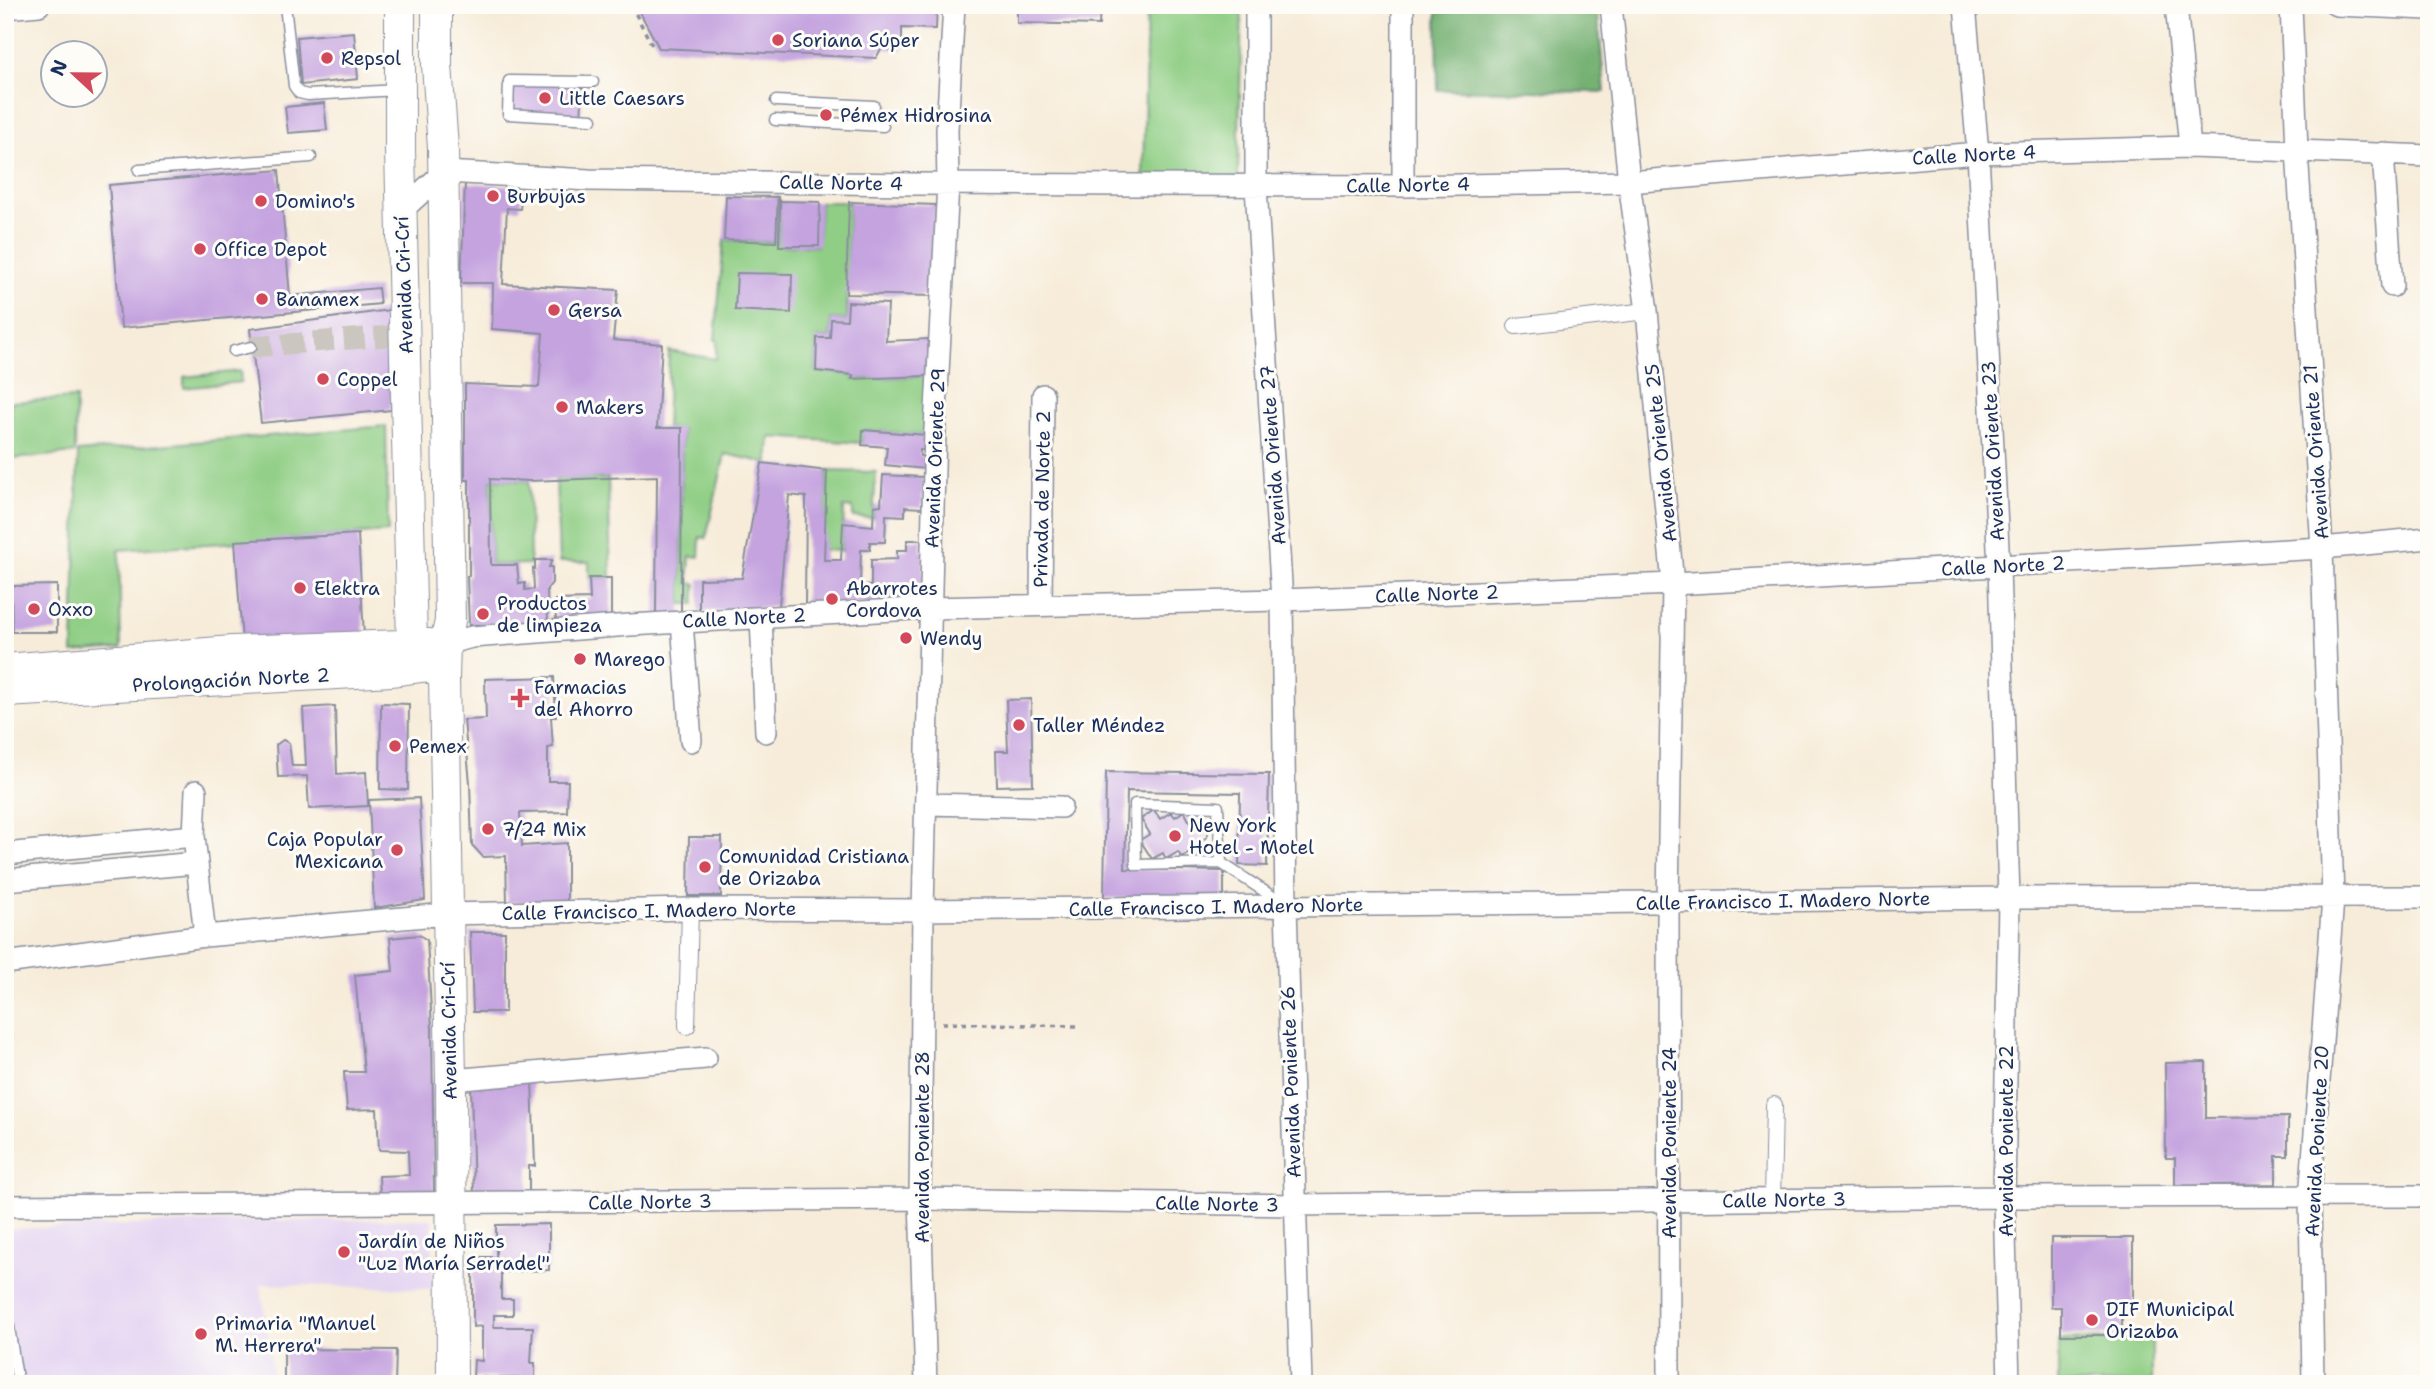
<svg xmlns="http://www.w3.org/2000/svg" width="2434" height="1389" font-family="'Shantell Sans',sans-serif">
<rect width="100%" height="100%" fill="#fdfcf7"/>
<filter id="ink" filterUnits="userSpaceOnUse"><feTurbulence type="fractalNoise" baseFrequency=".0143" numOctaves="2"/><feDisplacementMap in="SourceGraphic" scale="14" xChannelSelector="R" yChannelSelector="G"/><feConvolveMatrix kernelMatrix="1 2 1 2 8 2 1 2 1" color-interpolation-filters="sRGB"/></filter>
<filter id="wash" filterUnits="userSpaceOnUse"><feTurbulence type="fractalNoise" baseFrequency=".00686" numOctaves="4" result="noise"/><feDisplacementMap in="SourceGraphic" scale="28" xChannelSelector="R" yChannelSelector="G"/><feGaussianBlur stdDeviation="1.57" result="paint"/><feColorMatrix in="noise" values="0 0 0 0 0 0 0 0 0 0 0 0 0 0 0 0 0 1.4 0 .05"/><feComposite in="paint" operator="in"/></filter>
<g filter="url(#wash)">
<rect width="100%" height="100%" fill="#f7ecd9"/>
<path fill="#e3d3f2" d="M432,1219L433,1289L261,1284L274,1384H5V1229L252,1221Z"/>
<path fill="#90ce85" stroke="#567e72" stroke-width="2" d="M1147,5H1242L1238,179L1143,176Z
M778,197L780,201V246H818L820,202H849L847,320L831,319L830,338H817L816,371L853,375V379L927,376L924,435L864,430L862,443L770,437L768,463L725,454L706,538L700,537L699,557L690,556L688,583L696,584L694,604H681L682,429L666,428L669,351L716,359L717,340H715L724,240L776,242Z
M240,371L241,382L184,388V377Z
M76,398L75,453L11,459V402Z
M386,426L388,532L119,550L121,649L73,653L78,452Z
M827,471L876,472L873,518L853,517V508L844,507L842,551L823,550Z
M608,478L611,578H589V562H559L556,479Z
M490,479L529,481L530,564L491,565Z
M2152,1339V1384H2058V1340Z"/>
<path fill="#74b172" stroke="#487068" stroke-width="2" d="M1437,5H1597L1605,92L1438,90Z"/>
<g id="blocks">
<path fill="#c5a3df" d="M636,5H937L936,29L902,28V50L881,49L876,58L659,48Z
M1017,5H1100L1099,25L1017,23Z
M354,32L358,79L301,85L297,37Z
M509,81L583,82L581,119L508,114Z
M324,103L327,130L288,133L285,107Z
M279,170L290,296L378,288L380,304L121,328L109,185Z
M465,183L523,186L520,209L507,208L503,284L618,290L613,340L662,344L657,428H682L681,615L656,616L657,476L529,481L490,479L491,565H517L519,584L525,583V590L534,589L533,568L535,569V560H552L549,567H552V583L547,589L548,624L469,625L467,576H469V480H465V384L539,387L543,333L492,329L493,283H461Z
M726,196L778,197L776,242L724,240Z
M780,201L820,202L819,246H779Z
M849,202L936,205L933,296L846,294Z
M737,273L792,274L791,313L735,310Z
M848,302L888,304L886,341L929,339L927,376L852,379L853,375L816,371L817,338H830L831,319L847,320Z
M390,310L391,410L261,423L250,329Z
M863,430L926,435V450H920V456L925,457V469L885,465L887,447L862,445Z
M762,463L827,471L824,560H841L843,523L873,526L874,506L881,505L883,475L924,477L922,508L905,507V516L886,515L885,542H870V550H861L860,585L871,586V560L897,559V550H907V540H922L921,551H924L923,599L896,598V602L805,606L806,497L789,495L779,606L699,612V579L742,578Z
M358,534L364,635L242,642L235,541Z
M589,578H611V619L556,620L555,600L590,599Z
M57,585V632H12L11,586Z
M554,677L556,717H551L553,747L548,748V781H568L567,812L520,813L522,846L567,843V901L507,903L506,856L483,857L472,845L470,783L464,720L486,719L485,679Z
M1031,699L1033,785L997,786L996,751H1008L1006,700Z
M381,703L409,704L408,790L380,789Z
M335,706L337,774L366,772L368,806L309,809L307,776L278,777L276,745L283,740L289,743L292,766H306L303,708Z
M1106,772L1269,774L1267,866L1239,865L1240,793L1127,791L1125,869L1224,871V900L1104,898Z
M419,798L425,900L374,908L369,800Z
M1154,810L1160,819L1171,812L1175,817L1184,811L1190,822L1203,814L1210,825L1207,837L1201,841L1207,850L1198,856L1194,850L1182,858L1178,852L1166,859L1163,853L1152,859L1140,840L1150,834L1141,819Z
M689,837H722L721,896H688Z
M470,932H505V1012H473Z
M419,935L427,940L432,1028L434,1195L380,1196L379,1176L409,1175L408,1151L379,1150L377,1109L347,1110L344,1072H364L355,975L393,971L390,938Z
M2206,1062V1118L2288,1117V1156H2276V1184L2175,1186V1158H2166L2165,1063Z
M532,1080L535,1166H529V1196H474L471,1085Z
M549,1224V1270L501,1272V1299H513V1315H494V1327H533L531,1363H535V1379L473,1377L474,1360L482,1361V1326L473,1327V1257H496V1225Z
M2051,1238H2133V1305H2122V1335H2061V1307H2051Z
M284,1349L396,1350L395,1384H284Z"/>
</g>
</g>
<g filter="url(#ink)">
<use href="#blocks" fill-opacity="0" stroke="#898e9c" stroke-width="2"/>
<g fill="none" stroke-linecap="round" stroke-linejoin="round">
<path stroke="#cbc6c0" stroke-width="21" stroke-dasharray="21 10" stroke-linecap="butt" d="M251,347L389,336"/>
<defs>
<path id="service" d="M285,5L294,86L299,93L308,95L398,90
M776,101L874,106
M592,119L508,114L509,81L593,82
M775,120L883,126
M139,170L311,157
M234,351L251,347
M1221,863L1218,807L1135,804L1136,865L1221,863L1281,902
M5,1302L18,1384"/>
<path id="pedestrian" d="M1516,326L1647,311
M687,1026L690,909
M1772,1201L1774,1105"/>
<path id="minor" d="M1256,5V187L1282,600L1286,906L1301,1384
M1403,5V186
M1611,5L1629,182L1647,311L1673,584L1668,903L1669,1384
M1965,5L1978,153L1999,567L2009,898L2004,1197L2009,1384
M2176,5L2190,147
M2291,5L2297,150L2322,548L2333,899L2310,1198L2313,1384
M2336,5L2429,9
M5,8L39,5
M2383,153L2392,286
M402,210L444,172L589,180L914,184L1403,186L1629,182L1978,153L2190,147L2429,156
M1041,604L1043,395
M761,618L766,732
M682,622L691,741
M445,644L472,637L630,625L931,608L1282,600L1673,584L2322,548L2429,538
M926,804L1061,807
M194,836L196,791
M5,854L194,836L205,936
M5,880L197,863
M5,963L205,936L447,914L690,909L923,910L2009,898L2429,897
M451,1080L706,1058
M5,1206L920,1199L1295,1205L2004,1197L2429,1196
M926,1384L920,1199L923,910L935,429L948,184L947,130L954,5"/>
<path id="secondary" d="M400,5V150L412,644L429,666L444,677
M437,5V65L443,148L450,621L445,644L444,677L451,1080L452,1384
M5,669L232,651L430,644
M5,692L392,671L429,666L438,653"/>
</defs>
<use href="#service" stroke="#898e9c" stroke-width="13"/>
<use href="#pedestrian" stroke="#898e9c" stroke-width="18"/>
<use href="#minor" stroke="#898e9c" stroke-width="24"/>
<use href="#secondary" stroke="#898e9c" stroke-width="32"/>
<path stroke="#898e9c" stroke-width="3.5" stroke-dasharray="5 5" stroke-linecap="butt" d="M631,5L654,49
M942,1023L1077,1026"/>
<use href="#service" stroke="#fff" stroke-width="10"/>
<use href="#pedestrian" stroke="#fff" stroke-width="16"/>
<use href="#minor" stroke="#fff" stroke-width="21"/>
<use href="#secondary" stroke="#fff" stroke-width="30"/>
</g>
</g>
<g fill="#d1495b" stroke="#fdfcf7" stroke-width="2.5">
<circle cx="778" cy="40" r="7"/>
<circle cx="327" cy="58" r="7"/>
<circle cx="545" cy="98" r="7"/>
<circle cx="826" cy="115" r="7"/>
<circle cx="493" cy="196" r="7"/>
<circle cx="261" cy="201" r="7"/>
<circle cx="200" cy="249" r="7"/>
<circle cx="262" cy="299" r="7"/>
<circle cx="554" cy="310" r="7"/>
<circle cx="323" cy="379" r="7"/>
<circle cx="562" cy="407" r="7"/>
<circle cx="300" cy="588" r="7"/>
<circle cx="832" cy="599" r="7"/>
<circle cx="34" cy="609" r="7"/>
<circle cx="483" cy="614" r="7"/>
<circle cx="906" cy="638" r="7"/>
<circle cx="580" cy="659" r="7"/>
<path d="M516.5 687.5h7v7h7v7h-7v7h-7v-7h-7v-7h7z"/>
<circle cx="1019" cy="725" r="7"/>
<circle cx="395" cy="746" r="7"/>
<circle cx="488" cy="829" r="7"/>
<circle cx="1175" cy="836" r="7"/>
<circle cx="397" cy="850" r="7"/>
<circle cx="705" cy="867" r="7"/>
<circle cx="344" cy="1252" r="7"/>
<circle cx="2092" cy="1320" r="7"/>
<circle cx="201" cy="1334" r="7"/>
</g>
<g text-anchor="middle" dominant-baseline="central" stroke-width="6" stroke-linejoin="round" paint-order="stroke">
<g font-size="19" fill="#1b2f5e" stroke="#fdfcf7" text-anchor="start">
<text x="792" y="40">Soriana Súper</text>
<text x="341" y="58">Repsol</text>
<text x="559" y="98">Little Caesars</text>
<text x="840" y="115">Pémex Hidrosina</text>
<text x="507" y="196">Burbujas</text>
<text x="275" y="201">Domino's</text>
<text x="214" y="249">Office Depot</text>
<text x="276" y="299">Banamex</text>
<text x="568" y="310">Gersa</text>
<text x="337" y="379">Coppel</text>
<text x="576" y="407">Makers</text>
<text x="314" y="588">Elektra</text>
<text x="846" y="588">Abarrotes<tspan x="846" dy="22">Cordova</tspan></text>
<text x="497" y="603">Productos<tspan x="497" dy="22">de limpieza</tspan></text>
<text x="48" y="609">Oxxo</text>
<text x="920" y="638">Wendy</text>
<text x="594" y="659">Marego</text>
<text x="534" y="687">Farmacias<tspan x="534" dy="22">del Ahorro</tspan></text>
<text x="1033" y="725">Taller Méndez</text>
<text x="409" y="746">Pemex</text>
<text x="1189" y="825">New York<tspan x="1189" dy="22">Hotel - Motel</tspan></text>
<text x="502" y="829">7/24 Mix</text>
<text x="383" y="839" text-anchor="end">Caja Popular<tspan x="383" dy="22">Mexicana</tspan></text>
<text x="719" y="856">Comunidad Cristiana<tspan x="719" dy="22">de Orizaba</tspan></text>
<text x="358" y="1241">Jardín de Niños<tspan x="358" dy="22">"Luz María Serradel"</tspan></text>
<text x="2106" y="1309">DIF Municipal<tspan x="2106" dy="22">Orizaba</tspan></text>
<text x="215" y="1323">Primaria "Manuel<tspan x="215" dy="22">M. Herrera"</tspan></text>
</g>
<g font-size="19" fill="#1b2f5e" stroke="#fdfcf7">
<text transform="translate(1974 155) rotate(-3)">Calle Norte 4</text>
<text transform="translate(841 183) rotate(1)">Calle Norte 4</text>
<text transform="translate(1408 185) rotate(-1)">Calle Norte 4</text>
<text transform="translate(404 285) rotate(-92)">Avenida Cri-Crí</text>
<text transform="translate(1993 451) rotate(-93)">Avenida Oriente 23</text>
<text transform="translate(2316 452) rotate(-94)">Avenida Oriente 21</text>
<text transform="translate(1661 453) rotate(-96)">Avenida Oriente 25</text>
<text transform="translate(1273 455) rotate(-94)">Avenida Oriente 27</text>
<text transform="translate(935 458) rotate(-88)">Avenida Oriente 29</text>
<text transform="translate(1042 499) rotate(-89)">Privada de Norte 2</text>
<text transform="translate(2003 566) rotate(-3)">Calle Norte 2</text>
<text transform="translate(1437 594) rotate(-2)">Calle Norte 2</text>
<text transform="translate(744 618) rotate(-3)">Calle Norte 2</text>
<text transform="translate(231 680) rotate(-3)">Prolongación Norte 2</text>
<text transform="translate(1783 901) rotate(-1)">Calle Francisco I. Madero Norte</text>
<text transform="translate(1216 907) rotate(-1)">Calle Francisco I. Madero Norte</text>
<text transform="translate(649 911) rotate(-1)">Calle Francisco I. Madero Norte</text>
<text transform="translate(449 1031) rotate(-91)">Avenida Cri-Crí</text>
<text transform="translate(1291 1082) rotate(-92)">Avenida Poniente 26</text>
<text transform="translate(2006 1141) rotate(-90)">Avenida Poniente 22</text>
<text transform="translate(2317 1141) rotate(-87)">Avenida Poniente 20</text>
<text transform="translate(1669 1143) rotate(-90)">Avenida Poniente 24</text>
<text transform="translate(922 1147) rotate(-90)">Avenida Poniente 28</text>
<text transform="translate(1784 1200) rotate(-1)">Calle Norte 3</text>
<text transform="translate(650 1202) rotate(-1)">Calle Norte 3</text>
<text transform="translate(1217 1204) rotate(1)">Calle Norte 3</text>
</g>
</g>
<rect width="2434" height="1389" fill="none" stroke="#fdfcf7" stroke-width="28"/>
<g transform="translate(74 74) rotate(292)"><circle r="33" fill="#fdfcf7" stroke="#a3aaba" stroke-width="2"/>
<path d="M0-5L12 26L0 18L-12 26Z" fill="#d1495b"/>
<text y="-10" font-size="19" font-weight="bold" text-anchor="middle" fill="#1b2f5e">N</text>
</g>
</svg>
